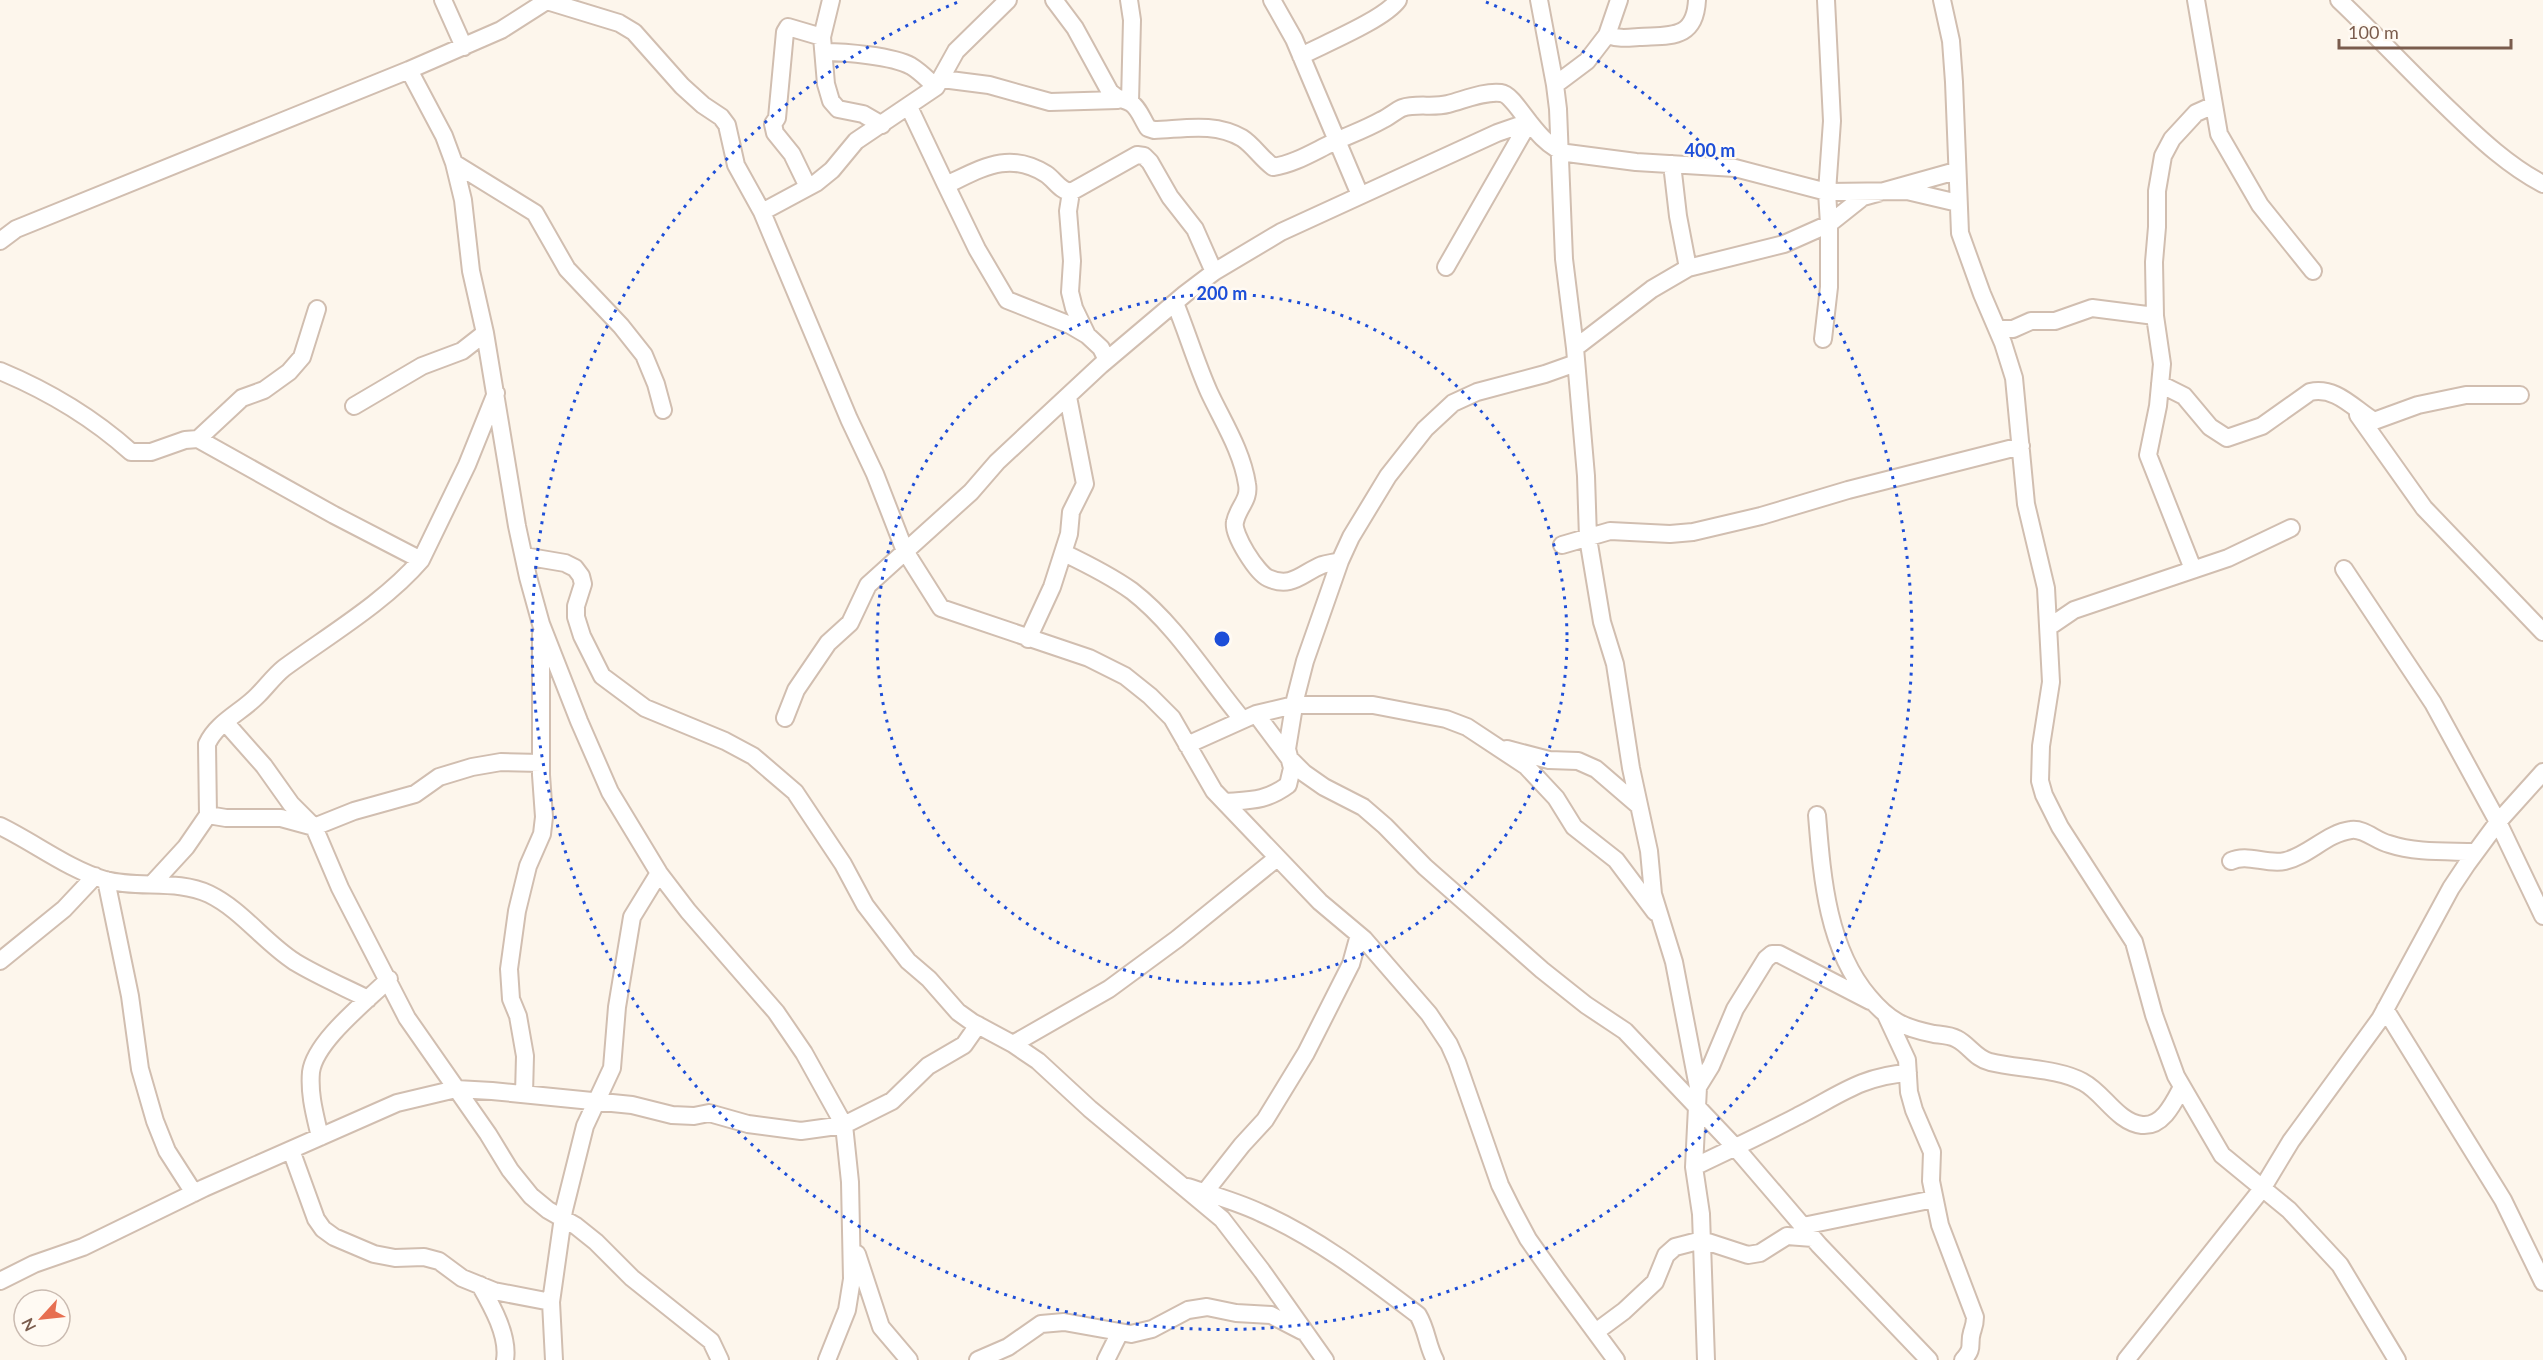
<svg xmlns="http://www.w3.org/2000/svg" width="2543" height="1360" font-family="Lato,sans-serif">
<rect width="100%" height="100%" fill="#fdf6ec"/>
<g fill="none" stroke-linecap="round" stroke-linejoin="round">
<defs>
<path id="minor" d="M443,0L464,47
M831,0L822,37L826,84L831,101L838,109L863,114L882,125
M1054,0L1075,28L1110,92C1119,101 1122,98 1131,103C1139,108 1143,121 1148,128L1154,130C1184,129 1214,122 1242,138C1253,145 1261,158 1273,167C1294,164 1313,152 1332,143C1349,135 1366,129 1382,120C1389,117 1395,111 1402,108C1417,103 1433,108 1448,104C1464,100 1484,91 1501,93C1517,95 1535,145 1567,153L1636,162L1735,168L1827,192L1907,191L1958,203
M1129,0L1132,20L1130,102
M1272,0L1294,39L1360,195
M1539,0L1555,85L1558,109L1564,259L1575,348L1586,476L1588,538L1602,622L1615,664L1631,768L1649,851L1653,894L1674,962L1698,1087L1694,1167L1701,1214L1706,1360
M1942,0L1951,41L1954,82L1960,233L1982,294L2003,343L2014,378L2026,504L2046,588L2051,682L2041,746L2040,781L2044,795L2060,827L2134,942L2154,1015L2176,1076L2222,1155L2289,1210L2340,1265L2397,1360
M2196,0L2219,134L2260,205L2313,271
M2339,0C2378,37 2414,76 2453,113C2481,140 2509,166 2543,184
M547,1L619,23L634,32L682,86L703,105L721,117L727,125L736,165L762,212L849,419L875,474L905,551L941,608L1089,658L1125,676L1150,696L1172,718L1214,791L1320,902L1364,939L1429,1014L1449,1044L1457,1062L1500,1185L1513,1211L1528,1239L1557,1280L1616,1360
M1607,35C1619,39 1626,38 1639,37C1670,35 1695,40 1697,0
M824,52C845,52 893,56 911,66C921,72 928,80 936,87
M1301,56C1324,44 1385,19 1398,0
M409,70L444,136L454,163L463,200L471,271L485,333L517,526L528,577L541,624L579,721L610,792L659,873L688,911L776,1012L804,1053L844,1125L850,1182L852,1279L847,1310L827,1360
M942,79L989,85L1050,102L1118,100
M1555,85L1587,61L1607,35L1619,0
M909,107L946,185C981,169 1008,150 1046,174C1055,180 1060,191 1071,192L1137,155L1144,156L1150,162L1170,197L1195,229L1214,272
M454,163L535,213L567,269L621,326L644,355L656,384L663,410
M1672,164L1678,216L1688,268
M946,185L977,249L1007,300L1070,325L1087,335L1101,348L1107,360
M808,187L792,154L775,133L773,124L777,118L785,32L788,27L822,37
M1071,192L1068,211L1072,261L1070,292L1074,308L1087,335
M762,212L816,183L832,170L856,141L936,87L956,51L1008,0
M0,241L16,229L409,70L501,30L548,0
M1446,267L1529,122
M1175,303C1187,332 1196,363 1209,392C1223,422 1242,451 1247,484C1250,500 1238,507 1235,522C1232,534 1257,573 1268,578C1292,589 1302,573 1322,565C1328,563 1334,563 1340,561
M1998,329H2013L2031,321H2055L2092,308L2155,316
M1823,339L1829,287V224L1827,192L1832,121L1826,0
M1575,348L1652,289L1688,268L1784,244L1829,224L1863,197L1956,171
M0,371C48,391 93,418 131,452H151L185,440L198,439L334,515L421,560
M2160,384L2184,396L2210,427L2227,438L2262,426L2310,392C2336,386 2354,409 2374,421L2418,405L2466,395H2520
M354,406L422,366L462,351L485,333
M2358,415L2424,508L2543,632
M198,439L242,398L264,390L289,372L302,357L317,309
M1562,545L1610,531L1670,534L1693,532L1761,516L1848,490L2021,446
M1064,553C1087,564 1111,576 1132,591C1176,625 1207,677 1242,719
M524,556L565,563L575,568L581,576L583,584L576,606V617L582,636L602,676L645,708L725,741L753,756L795,792L843,864L865,905L908,961L929,979L958,1012L972,1022L1013,1044L1038,1061L1090,1109L1222,1219L1262,1271L1325,1360
M2193,569L2148,455L2158,406L2162,364L2155,316L2154,262L2157,227V191L2163,156L2172,139L2196,113L2214,105
M2344,569L2433,703L2498,822L2543,916
M2049,627L2074,610L2228,558L2291,528
M1028,639L1052,587L1069,534L1071,512L1085,484L1068,397
M1256,714L1289,758L1304,773L1324,787L1363,807L1385,826L1425,867L1542,970L1586,1005L1625,1031L1735,1147L1819,1245L1929,1360
M785,718L796,690L828,643L850,623L868,585L971,492L997,462L1101,365L1185,294L1214,272L1281,232L1497,133L1529,122
M225,722L264,766L291,804L314,827L340,888L407,1018L488,1134L510,1170L531,1196L548,1210L576,1226L596,1242L632,1278L711,1341L720,1360
M1187,745L1256,714L1294,705H1373L1446,719L1467,727L1526,766L1556,798L1574,827L1616,860L1655,912
M1507,749L1549,760L1578,761L1596,769L1639,806
M1225,802C1252,800 1266,801 1288,785L1292,768L1287,749L1295,700L1305,661L1340,561L1351,537L1388,476L1425,429L1453,403L1477,392L1545,374L1576,363
M208,815L226,818H281L314,827L354,811L415,794L439,777L472,767L501,762L541,763
M1817,815C1822,876 1827,948 1869,997C1889,1021 1904,1028 1934,1034C1942,1035 1950,1035 1957,1039C1969,1045 1976,1059 1990,1062C2018,1069 2058,1068 2083,1082C2104,1093 2117,1122 2142,1125C2163,1127 2174,1102 2182,1087
M0,826C35,843 68,869 105,880C139,889 177,879 209,894C242,910 264,942 295,962C318,976 344,987 368,999
M2231,861C2247,853 2266,865 2285,861C2308,856 2327,833 2351,830C2364,828 2376,841 2389,844C2416,853 2447,851 2475,852
M106,880L130,996L140,1069L155,1121L167,1151L194,1193
M152,884L186,847L208,815L207,744C217,722 242,712 258,695C267,686 274,676 284,668C329,635 385,602 421,560L467,465L496,393
M0,961L64,909L95,876
M2385,1009L2503,1200L2543,1282
M1886,1015L1907,1060L1909,1092L1914,1110L1932,1152L1931,1181L1940,1225L1975,1317C1975,1324 1974,1326 1972,1332C1968,1345 1975,1347 1963,1360
M1013,1044L1109,989L1177,939L1277,858
M1698,1087L1711,1066L1735,1009L1766,959L1772,954H1779L1870,1001
M524,1094L525,1056L518,1016L511,999L509,969L517,911L528,866L542,834L544,817L541,775V634
M320,1137C315,1115 309,1095 311,1072C315,1041 367,1001 389,979
M291,1150L316,1219L323,1229L334,1237L374,1254L395,1258L424,1257L439,1261L462,1278L494,1291L551,1302
M1694,1167C1729,1150 1764,1134 1798,1116C1838,1096 1861,1076 1908,1073
M1188,1187C1213,1195 1238,1202 1261,1213C1319,1239 1368,1277 1418,1315C1427,1330 1427,1345 1435,1360
M1205,1192L1242,1145L1265,1120L1306,1053L1351,964L1359,935
M1803,1226L1934,1199
M857,1254L881,1327L909,1360
M0,1281L34,1264L83,1247L204,1188L397,1103L456,1089L492,1091L632,1105L672,1115L694,1116L709,1113L748,1124L801,1131L844,1125L892,1101L928,1066L964,1045L978,1025
M480,1285C492,1306 509,1336 505,1360
M1597,1331L1624,1311L1655,1282L1666,1255L1675,1247L1702,1240L1748,1255L1760,1253L1787,1236L1813,1238
M554,1360L551,1302L564,1210L585,1126L612,1068L617,1007L632,917L659,873
M978,1360L1008,1347L1041,1324L1064,1322L1131,1334L1152,1329L1188,1310L1207,1307L1236,1313L1271,1315L1302,1331
M1106,1360L1119,1334
M2126,1360L2262,1189L2291,1141L2380,1019L2451,888L2467,864L2498,822L2543,772"/>
</defs>
<use href="#minor" stroke="#d1beb0" stroke-width="20"/>
<use href="#minor" stroke="#fff" stroke-width="16"/>
</g>
<g fill="none" stroke="#1d4ed8" stroke-width="3" stroke-dasharray="3 6">
<circle cx="1222" cy="639" r="345"/>
<path d="M1486 2A690 690 0 1 1 958 2"/>
</g>
<circle cx="1222" cy="639" r="9" fill="#1d4ed8" stroke="#fffaf3" stroke-width="3"/>
<g font-size="18" text-anchor="middle" font-weight="bold" fill="#1d4ed8" stroke="#fffaf3" stroke-width="5" stroke-linejoin="round" paint-order="stroke">
<text x="1710" y="157">400 m</text>
<text x="1222" y="300">200 m</text>
</g>
<g transform="translate(42 1318) rotate(243)"><circle r="28" fill="#fffaf3" stroke="#cabbb1" stroke-width="1.5"/>
<path d="M0-4.5L10 22L0 15L-10 22Z" fill="#e76f51"/>
<text y="-9" font-size="16" font-weight="bold" text-anchor="middle" fill="#7a5c4d">N</text>
</g>
<path d="M2339 39v9h172v-9" fill="none" stroke="#7a5c4d" stroke-width="3"/>
<text x="2348" y="39" font-size="18" fill="#7a5c4d" stroke="#fffaf3" stroke-width="4.5" paint-order="stroke">100 m</text>
</svg>
